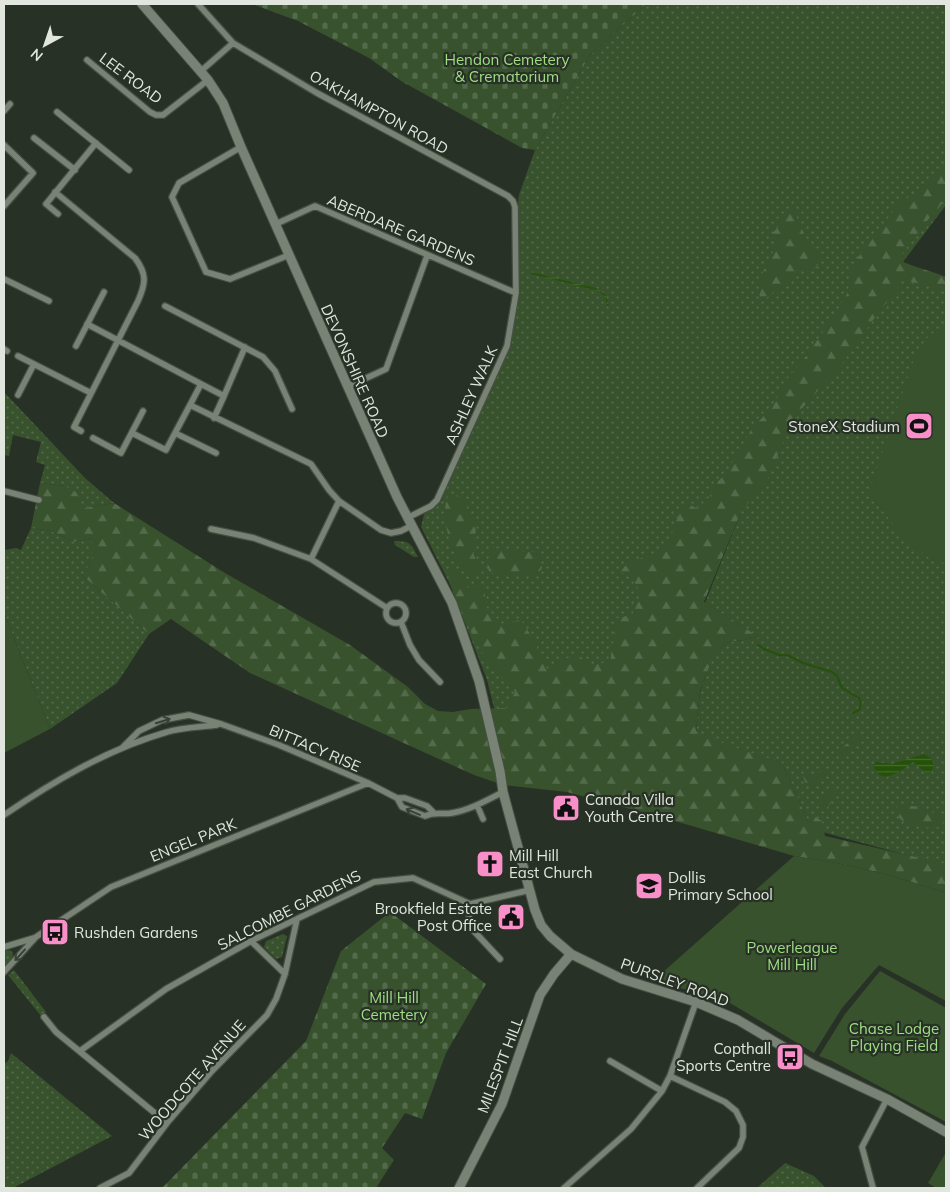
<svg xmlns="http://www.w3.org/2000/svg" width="950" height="1192" font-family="Mulish,sans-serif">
<defs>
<pattern id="grass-dots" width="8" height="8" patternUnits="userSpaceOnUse" patternTransform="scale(1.25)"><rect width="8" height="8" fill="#38522d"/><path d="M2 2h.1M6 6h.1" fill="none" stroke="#546b4b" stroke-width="1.8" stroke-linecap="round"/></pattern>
<pattern id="forest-firs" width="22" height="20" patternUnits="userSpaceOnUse" patternTransform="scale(1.25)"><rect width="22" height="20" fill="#38522d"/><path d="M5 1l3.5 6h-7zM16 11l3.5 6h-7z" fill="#546b4b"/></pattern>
<pattern id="cemetery-stones" width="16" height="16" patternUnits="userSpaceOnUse" patternTransform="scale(1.25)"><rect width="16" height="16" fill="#38522d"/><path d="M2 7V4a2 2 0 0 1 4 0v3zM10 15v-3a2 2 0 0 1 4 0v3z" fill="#546b4b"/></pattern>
<pattern id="water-rules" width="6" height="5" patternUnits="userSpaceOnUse" patternTransform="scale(1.25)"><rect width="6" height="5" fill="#25510a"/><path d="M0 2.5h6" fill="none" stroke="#446a2d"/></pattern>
</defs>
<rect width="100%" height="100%" fill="#283125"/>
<path fill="url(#grass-dots)" d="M646,4H946V205L903,262L918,274L946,283V868L925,860L815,830L808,821L782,763L728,746L696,732L700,692L710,663L725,643L759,637L705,603L741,512L609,672L512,713L496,716L487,680L450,584L421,527L424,514L441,501L507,346L520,293L516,221L519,195L535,150L590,55Z
M4,392L85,478L114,503L84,508L65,486L40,483L45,465L36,462L41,442L13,435L9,456L4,455Z
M31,528L51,531L74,542L92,538V562L82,575L149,634L117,683L50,729L4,613V550L16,548L21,550Z
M394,541C410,541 411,543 418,557H414L395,545Z
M283,934L287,936L282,957L276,959L264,947L266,941Z
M7,950L12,951L13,957L4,967V951Z
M14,970L46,1012L41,1016L8,975Z
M11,1053L112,1136L13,1188H4V1064L8,1061Z
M785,1163L814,1176L826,1188H757Z"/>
<path fill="url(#forest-firs)" d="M946,161V199L926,222L902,254L903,262C917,268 932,271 946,277V292L903,279L899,287L878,313L841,365L794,417L768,478L741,512L704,602L759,637L725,643L710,664L700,691L696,731L730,746L782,763L808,821L815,817L822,821L825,836L946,864V893L886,874L837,863L794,856L675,821L567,792L503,785L474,775L250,673L171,619L149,634L82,575L92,562V538L74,542L51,531L31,528L40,483L65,486L76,492L84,508L114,503L225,573L350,645L408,687L425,704L438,711L453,712L471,709L507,708L515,692L488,662L476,643L450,584L449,568L459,573L468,588L484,586L486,606L500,624L521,620L533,639L547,669L577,653L589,665L610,662L617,618L632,615C634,610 639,602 640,597C640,585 630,577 621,572C628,557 651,559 661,550C676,536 674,516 686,502L697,509L710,496L715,484L724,476L753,427L772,408L787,379L808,354L837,311L847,294L853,264L901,201L923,191Z
M792,206L807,241L818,249L823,259L814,269H802L760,303L759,280L778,242L770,236L779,226Z
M450,493L466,499L467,511L477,520L473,553L482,574L475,576C469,571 461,565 457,559C449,544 439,508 450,493Z
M498,548L518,552H538L542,568L536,576L521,574L505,576L489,572L487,562L491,552Z
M862,733L865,736L866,739L841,757L836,754L837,751Z
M823,767L828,770L825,779L815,786L805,782L803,775L808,773L814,777L819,775Z
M831,789H834L836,797L825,810L821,806L820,802Z
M900,805L921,807L942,817L943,823L939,827C924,829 900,826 894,810Z"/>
<path fill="url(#cemetery-stones)" d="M252,4H646L590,55L535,150L522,148L401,81L369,58L298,21Z
M390,912L486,984L446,1053L422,1119L405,1113L382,1148L394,1160L376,1188H162L306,1041L341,951Z"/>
<path fill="#38522d" d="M946,323V563C918,562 885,514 869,492L916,353L928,337Z
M4,613L50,729L4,753Z
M794,856L837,863L886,874L946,893V1001L879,965L842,1008L814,1053L730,1003L654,980Z
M880,971L946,1008V1122L832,1061L819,1056L845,1014Z
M945,1154L946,1155V1188H936L928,1183Z"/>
<path fill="url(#water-rules)" d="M531,272L596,288L606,295L609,306H607L605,297L599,291L531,274Z
M924,754L931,758L934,765L931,771L926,773L913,762C902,769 884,787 874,768L876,762L892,764Z"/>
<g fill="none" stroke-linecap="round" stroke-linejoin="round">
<path stroke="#25510a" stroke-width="2" d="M758,645L764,649L779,655H787L803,663L832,672L837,676L842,688L859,698L861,703L859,710L853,713"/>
<defs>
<path id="street" d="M198,4L233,43L317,93L508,196L513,201L515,207L516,293L507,346L437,500L431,506L407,518
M87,60L150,112L156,115H163L208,80
M201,71L233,43
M4,111L10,104
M57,112L129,170
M34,138L75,170
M4,145L33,173L4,206
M241,147L179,183L172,197L206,272L230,279L289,255
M55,192L135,258C147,274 146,283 138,301L74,427L81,431
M58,214L46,204L96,143
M276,224L315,206L516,293
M4,279L49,301
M165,306L263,357L275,371L292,409
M87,324L201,384
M76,346L104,292
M4,349L7,351
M18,356L91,393
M347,387L386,369L427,256
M18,395L34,364
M224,396L245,347
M214,418L224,396L201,384L190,405L311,464L329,490L339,501L381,530L391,533L401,531L411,526
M132,433L166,450L190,405
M175,433L216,453
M93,438L121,453L143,411
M4,491L39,500
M211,529L254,538L311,559L387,608
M311,559L339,501
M386 613a10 10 0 1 1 20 0a10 10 0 1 1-20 0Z
M401,622L410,645L419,660L440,682
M123,747L139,731L162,720L189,715L221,724L279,745L368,783L397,798H405L427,806L433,812
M397,798L402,807L425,816C436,811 441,815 452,813C470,810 487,800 503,792
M477,805L483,819
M4,815C54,781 108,749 167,732C183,727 201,727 217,725
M470,904L469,921L472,929L500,959
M251,941L285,974
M4,947L34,938
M4,972L36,937L111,887L368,783
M44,1017L56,1032L167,1123
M80,1051L166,989L251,941L374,882L413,878L470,904L530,890
M610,1061L662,1091
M670,1076L725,1102L736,1111L743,1125V1137L739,1148L697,1188
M100,1188L129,1173L167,1123L212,1071L267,1015L276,999L285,974L297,919
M564,1188L631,1129L662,1091L670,1076L696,1002
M873,1188L862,1147L887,1099"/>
<path id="secondary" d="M142,4L208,80L223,103L241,147L397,497L452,603L479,681L500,771L503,792L535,910L541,925L550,936L571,954L622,979L696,1002L738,1020L812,1064L887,1099L946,1132
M459,1188L502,1104L540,995L554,974L571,954"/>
</defs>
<use href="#street" stroke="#474f44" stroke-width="8"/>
<use href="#secondary" stroke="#474f44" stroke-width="11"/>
<use href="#street" stroke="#798375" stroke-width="5.5"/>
<use href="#secondary" stroke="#798375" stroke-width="9"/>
</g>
<defs><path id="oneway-shaft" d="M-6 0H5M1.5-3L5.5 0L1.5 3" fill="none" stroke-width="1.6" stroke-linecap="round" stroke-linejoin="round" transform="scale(1.25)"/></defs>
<g stroke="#384135">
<use href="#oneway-shaft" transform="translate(163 721) rotate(-17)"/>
<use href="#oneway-shaft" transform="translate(413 812) rotate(-157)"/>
<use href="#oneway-shaft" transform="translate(20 955) rotate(132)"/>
</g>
<defs>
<symbol id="stadium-square" viewBox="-11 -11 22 22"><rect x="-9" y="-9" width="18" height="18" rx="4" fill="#f98fc9" stroke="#283125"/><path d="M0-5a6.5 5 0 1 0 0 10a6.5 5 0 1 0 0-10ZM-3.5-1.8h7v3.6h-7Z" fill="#111"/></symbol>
<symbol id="civic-square" viewBox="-11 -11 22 22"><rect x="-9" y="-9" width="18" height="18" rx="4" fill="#f98fc9" stroke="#283125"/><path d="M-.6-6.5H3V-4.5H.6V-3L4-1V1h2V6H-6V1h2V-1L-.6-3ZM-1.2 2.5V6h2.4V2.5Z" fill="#111"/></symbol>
<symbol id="church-square" viewBox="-11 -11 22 22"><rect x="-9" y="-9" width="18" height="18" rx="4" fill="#f98fc9" stroke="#283125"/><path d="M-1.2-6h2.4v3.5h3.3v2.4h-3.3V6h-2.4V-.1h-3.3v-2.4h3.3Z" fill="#111"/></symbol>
<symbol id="school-square" viewBox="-11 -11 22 22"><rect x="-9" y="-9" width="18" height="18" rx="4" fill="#f98fc9" stroke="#283125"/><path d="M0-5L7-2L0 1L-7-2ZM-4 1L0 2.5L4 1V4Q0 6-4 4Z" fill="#111"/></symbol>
<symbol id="bus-square" viewBox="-11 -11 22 22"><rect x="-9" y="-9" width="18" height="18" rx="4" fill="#f98fc9" stroke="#283125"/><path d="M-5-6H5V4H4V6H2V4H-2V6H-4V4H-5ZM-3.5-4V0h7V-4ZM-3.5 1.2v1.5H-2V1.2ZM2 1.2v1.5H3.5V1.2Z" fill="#111"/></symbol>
</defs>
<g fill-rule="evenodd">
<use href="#stadium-square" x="903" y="410" width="32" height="32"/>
<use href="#civic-square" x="550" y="792" width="32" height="32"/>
<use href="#church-square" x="474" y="848" width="32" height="32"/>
<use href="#school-square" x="633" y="870" width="32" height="32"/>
<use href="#civic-square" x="495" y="901" width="32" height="32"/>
<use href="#bus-square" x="39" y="916" width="32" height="32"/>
<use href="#bus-square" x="774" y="1041" width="32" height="32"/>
</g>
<g text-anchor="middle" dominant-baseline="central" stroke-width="4.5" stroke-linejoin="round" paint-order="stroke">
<g font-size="15" fill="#9edf83" stroke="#283125">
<text x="507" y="59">Hendon Cemetery<tspan x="507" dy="17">&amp; Crematorium</tspan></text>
<text x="792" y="947">Powerleague<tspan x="792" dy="17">Mill Hill</tspan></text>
<text x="394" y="997">Mill Hill<tspan x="394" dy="17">Cemetery</tspan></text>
<text x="894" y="1028">Chase Lodge<tspan x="894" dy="17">Playing Field</tspan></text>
</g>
<g font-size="15" fill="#e1e7df" stroke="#283125">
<text transform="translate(131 78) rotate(37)">LEE ROAD</text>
<text transform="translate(379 112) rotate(29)">OAKHAMPTON ROAD</text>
<text transform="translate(401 230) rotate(23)">ABERDARE GARDENS</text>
<text transform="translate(355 371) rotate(66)">DEVONSHIRE ROAD</text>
<text transform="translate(471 395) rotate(-66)">ASHLEY WALK</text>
<text transform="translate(315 748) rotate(23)">BITTACY RISE</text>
<text transform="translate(193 840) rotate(-22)">ENGEL PARK</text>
<text transform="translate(289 910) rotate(-27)">SALCOMBE GARDENS</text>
<text transform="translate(675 982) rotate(20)">PURSLEY ROAD</text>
<text transform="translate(500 1065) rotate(-69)">MILESPIT HILL</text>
<text transform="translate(192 1080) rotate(-49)">WOODCOTE AVENUE</text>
</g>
<g font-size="15" fill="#e1e7df" stroke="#283125" text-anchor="start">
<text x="900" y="426" text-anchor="end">StoneX Stadium</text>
<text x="585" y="799">Canada Villa<tspan x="585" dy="17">Youth Centre</tspan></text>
<text x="509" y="855">Mill Hill<tspan x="509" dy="17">East Church</tspan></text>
<text x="668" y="877">Dollis<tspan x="668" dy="17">Primary School</tspan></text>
<text x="492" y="908" text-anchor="end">Brookfield Estate<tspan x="492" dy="17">Post Office</tspan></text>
<text x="74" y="932">Rushden Gardens</text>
<text x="771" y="1048" text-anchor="end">Copthall<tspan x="771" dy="17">Sports Centre</tspan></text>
</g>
</g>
<rect width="950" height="1192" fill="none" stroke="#e1e7df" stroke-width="10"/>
<g transform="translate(45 45) rotate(220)" stroke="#283125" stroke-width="4" paint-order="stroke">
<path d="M0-4L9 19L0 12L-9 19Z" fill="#e1e7df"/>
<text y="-8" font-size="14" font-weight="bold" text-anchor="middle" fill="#e1e7df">N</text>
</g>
</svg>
